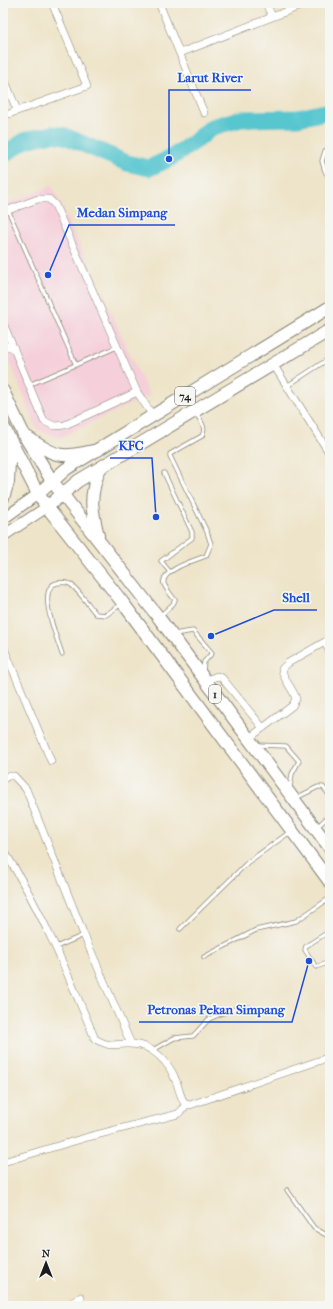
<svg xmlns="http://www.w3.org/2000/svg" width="333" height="1309" font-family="'IM FELL French Canon',serif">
<rect width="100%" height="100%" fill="#f6f6f2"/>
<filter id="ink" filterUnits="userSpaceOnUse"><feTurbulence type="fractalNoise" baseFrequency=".025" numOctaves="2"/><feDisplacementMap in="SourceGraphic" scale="8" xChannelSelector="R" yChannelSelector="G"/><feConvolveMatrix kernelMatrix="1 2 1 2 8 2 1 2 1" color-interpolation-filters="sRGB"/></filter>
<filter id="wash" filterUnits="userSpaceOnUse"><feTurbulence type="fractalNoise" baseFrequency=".012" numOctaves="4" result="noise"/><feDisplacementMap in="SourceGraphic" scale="16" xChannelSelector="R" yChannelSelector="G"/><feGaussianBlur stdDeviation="0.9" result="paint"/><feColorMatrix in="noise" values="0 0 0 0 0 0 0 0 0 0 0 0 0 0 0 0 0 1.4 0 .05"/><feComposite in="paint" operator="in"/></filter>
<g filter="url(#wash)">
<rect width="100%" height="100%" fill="#eee4c9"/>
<path fill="#f5cfda" d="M52,186L149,395L59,438L37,429L3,344V205Z"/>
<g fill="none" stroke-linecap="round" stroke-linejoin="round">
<path stroke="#59c6cf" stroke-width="17" d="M3,155L26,140L52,134L65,136L127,163L149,168L169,159L197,140L212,127L241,119L298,118L330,111"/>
</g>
</g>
<g filter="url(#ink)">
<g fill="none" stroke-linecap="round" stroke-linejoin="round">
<defs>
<path id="service" d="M330,168L325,171L330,179
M325,171L322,161L325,151L330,148
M8,210L76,365
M29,385L117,347
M287,386L330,358
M164,473L192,532V538L161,561L169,571
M161,615L173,604L175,600C171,595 166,589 164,584C160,570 196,560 206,556L211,544L207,532L170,456V454L202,436C207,427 200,421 196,413
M174,634L193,631L212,653L204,662L203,671
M62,654C58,640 35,588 57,583C62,582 66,582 70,584C77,588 90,607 96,614L106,615L121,604
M256,745L286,746L299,761L292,774L290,788
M296,798L318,787H323L330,796
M318,826L330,815
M180,929L248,862L290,832
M330,931L306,946L305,950L316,967L330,962
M56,947L84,935
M204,957L256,930L296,921L330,898
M153,1050L174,1038L193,1036L209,1019L230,1010L248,1007
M287,1190L314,1228L330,1237"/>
<path id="minor" d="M159,3L204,113
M266,3L272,17
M180,53L308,3
M3,76L17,110
M3,116L87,86L52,3
M3,212L38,199H49L55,205L137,392L153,416
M3,323L44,421L54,426L65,425L137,392
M3,345L14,348
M273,364L330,454
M325,642L330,653
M3,646L51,761
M205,681L217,676L222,678L263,728
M248,739L292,706L296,699C293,688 283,680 282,669L288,663L330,639
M3,779L8,776H14L26,789L84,935L131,1044
M3,849C41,909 68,974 95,1039C114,1049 112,1043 131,1044C152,1044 169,1062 176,1081C179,1088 180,1097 185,1104L184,1108L178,1114L88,1137L3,1162
M185,1104L190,1105L330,1057
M67,1306L81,1297"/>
<path id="secondary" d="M3,519L38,494
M3,536L47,507"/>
<path id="primary" d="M38,494L66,469L330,307
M47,507L78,481L330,330"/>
<path id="trunk" d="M3,391L24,435L52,481L159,618L330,848
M3,426L38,494L47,507L123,603L330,882
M27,437C58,459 61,458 98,450
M3,498L8,482L10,443
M98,536C91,507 89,496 100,468"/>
</defs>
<use href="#service" stroke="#858072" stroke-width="5"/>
<use href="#minor" stroke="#858072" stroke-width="8"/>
<use href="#secondary" stroke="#858072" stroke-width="12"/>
<use href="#primary" stroke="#858072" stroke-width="14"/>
<use href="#trunk" stroke="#858072" stroke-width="14"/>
<use href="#service" stroke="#fff" stroke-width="3.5"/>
<use href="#minor" stroke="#fff" stroke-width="7"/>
<use href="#secondary" stroke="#fff" stroke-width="10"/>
<use href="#primary" stroke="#fff" stroke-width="12"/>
<use href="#trunk" stroke="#fff" stroke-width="12"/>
</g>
</g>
<g text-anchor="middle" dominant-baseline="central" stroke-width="3.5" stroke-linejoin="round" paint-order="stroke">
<g fill="#f6f6f2" stroke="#5d5d5c" stroke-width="1">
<rect x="175" y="387" width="20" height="18" rx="3"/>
<rect x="209" y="685" width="12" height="18" rx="3"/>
</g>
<g font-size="11" font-weight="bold" fill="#1c1c1c">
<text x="185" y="396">74</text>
<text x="215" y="694">1</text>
</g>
</g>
<path fill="none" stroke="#1d4ed8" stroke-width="1.5" d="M169 159L169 90H251M48 275L69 225H175M156 517L152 458H110M211 636L274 610H317M309 961L292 1022H139"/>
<g fill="#1d4ed8" stroke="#f6f6f2" stroke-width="1.5">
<circle cx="169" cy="159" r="4"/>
<circle cx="48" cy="275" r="4"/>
<circle cx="156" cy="517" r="4"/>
<circle cx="211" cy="636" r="4"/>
<circle cx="309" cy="961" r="4"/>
</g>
<g font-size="13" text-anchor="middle" font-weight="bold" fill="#1d4ed8" stroke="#f6f6f2" stroke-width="3.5" stroke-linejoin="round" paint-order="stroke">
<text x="210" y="82">Larut River</text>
<text x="122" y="217">Medan Simpang</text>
<text x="131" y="450">KFC</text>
<text x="296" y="602">Shell</text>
<text x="216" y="1014">Petronas Pekan Simpang</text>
</g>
<rect width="333" height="1309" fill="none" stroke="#f6f6f2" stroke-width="16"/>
<g transform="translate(46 1263)" stroke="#f6f6f2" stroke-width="3" paint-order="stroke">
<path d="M0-3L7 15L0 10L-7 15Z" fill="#1c1c1c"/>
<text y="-6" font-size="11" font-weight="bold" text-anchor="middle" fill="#1c1c1c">N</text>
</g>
</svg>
